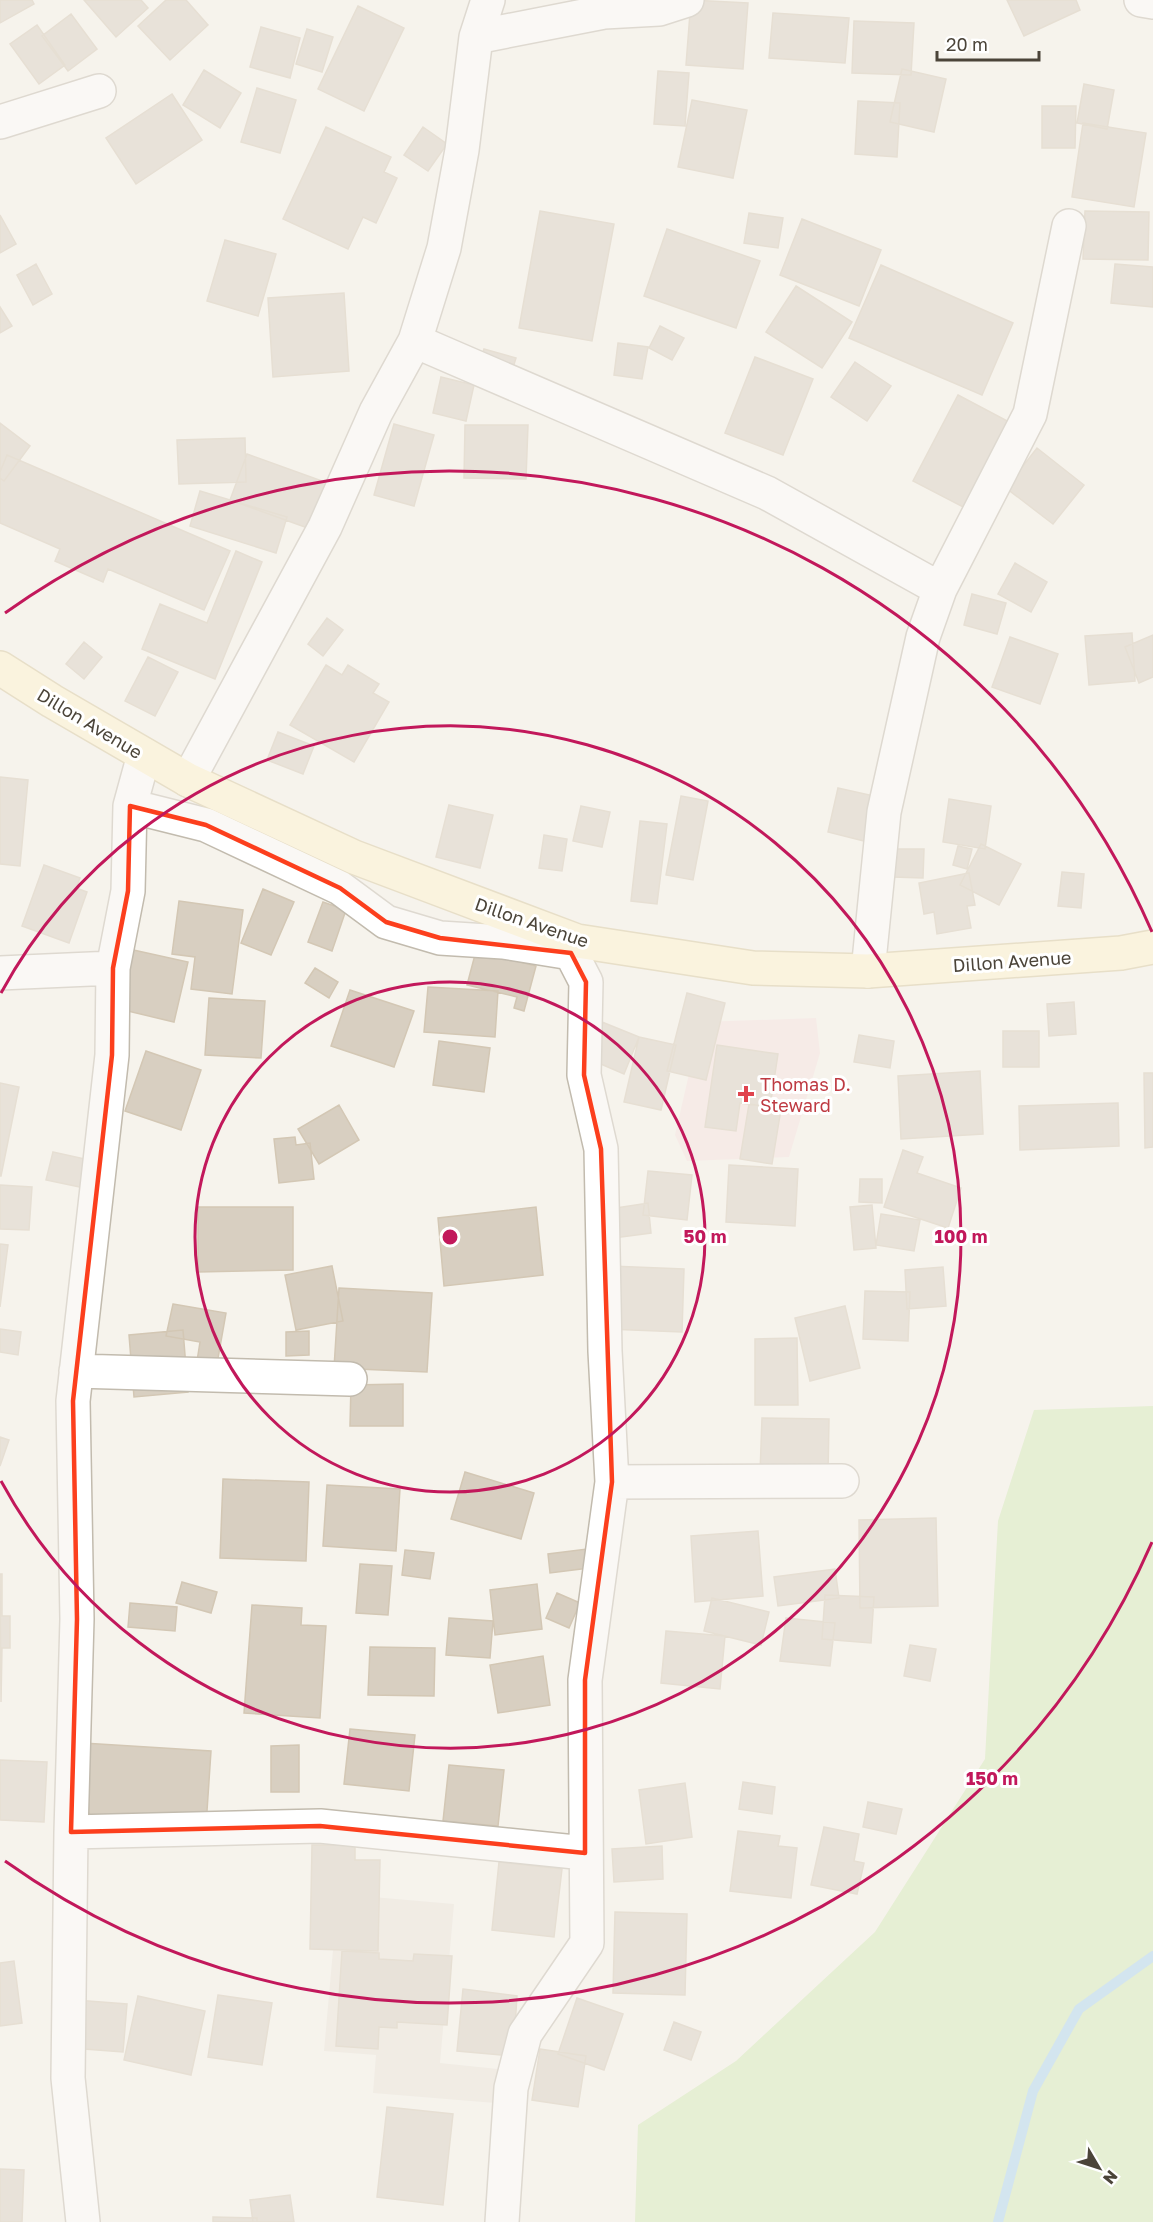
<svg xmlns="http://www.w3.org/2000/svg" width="1153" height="2222" font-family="'Golos Text',sans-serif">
<rect width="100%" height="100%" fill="#f6f3ec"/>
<path fill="#eae5da" d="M338,1894L454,1904L440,2063L498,2069L495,2103L373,2093L376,2055L324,2051Z"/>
<path fill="#f6e3e0" d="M816,1018L820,1053L789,1157L687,1161L675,1135L701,1022Z"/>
<path fill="#d2eab5" d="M1153,1406V2222H635L638,2125L736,2061L875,1932L985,1759L998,1521L1034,1410Z"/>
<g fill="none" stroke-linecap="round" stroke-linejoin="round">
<path stroke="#a9d4f2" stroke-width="10" d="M998,2222L1033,2091L1079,2009L1153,1956"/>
</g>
<path fill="#d8cfc1" stroke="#d3c7b4" stroke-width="1.5" d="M0,0H32L34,4L0,23Z
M84,0H141L148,8L116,37Z
M166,0H186L208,25L170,60L138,26Z
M691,0L748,3L743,69L686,65Z
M1007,0H1076L1080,10L1024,36Z
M358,6L404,28L364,111L318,89Z
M773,13L849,18L845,63L769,58Z
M71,14L97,49L68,71L42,36Z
M854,21L914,23L911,75L852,73Z
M37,25L65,65L39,84L10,44Z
M261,27L300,38L290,78L250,67Z
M307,29L333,37L322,72L296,64Z
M902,69L946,79L934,132L890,122Z
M204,70L241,93L220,128L183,105Z
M658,71L689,73L685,126L654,124Z
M1084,84L1114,90L1107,129L1077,123Z
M257,88L296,100L280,153L241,142Z
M172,94L202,140L136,184L106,138Z
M692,100L747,110L733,178L678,167Z
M858,101L900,103L897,157L855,154Z
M1042,106H1076L1075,148H1042Z
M1083,123L1146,133L1134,207L1072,197Z
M326,127L391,157L384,172L397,178L376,223L363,217L348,249L283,219Z
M423,127L447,144L428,171L404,155Z
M540,211L614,224L592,341L519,328Z
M1085,211L1149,212L1148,260L1083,259Z
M749,213L783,218L778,248L744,243Z
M0,215L16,244L0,253Z
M802,219L881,250L859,306L780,275Z
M667,229L760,261L736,328L644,296Z
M225,240L276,254L258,316L207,301Z
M36,264L52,294L33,305L17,275Z
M1115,264L1153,267V307L1111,303Z
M881,265L1013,323L982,395L849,338Z
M796,286L852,322L822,368L766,332Z
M344,293L349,371L273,377L268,298Z
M0,307L12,326L0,333Z
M660,326L684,338L672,360L649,348Z
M618,343L648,347L642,379L614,375Z
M484,349L516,358L506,390L475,380Z
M755,357L813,379L783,455L725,433Z
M855,362L891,386L867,421L831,397Z
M441,377L474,385L466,421L433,413Z
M958,395L1015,425L971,511L913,481Z
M0,423L30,446L4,481L0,478Z
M394,424L434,435L414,506L374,495Z
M465,425H528L526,479L464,478Z
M245,438L246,482L179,484L177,440Z
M1037,448L1084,485L1053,524L1006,488Z
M247,454L333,485L316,531L230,500Z
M7,455L230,551L204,610L108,569L103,582L55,561L60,549L0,523V472Z
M200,491L287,517L276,553L190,526Z
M236,551L262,562L215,679L142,649L160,604L207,623Z
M1015,563L1047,582L1031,612L998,594Z
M972,594L1006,603L997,634L964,625Z
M327,618L343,630L323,656L308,644Z
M1132,633L1135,681L1089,685L1085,636Z
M1153,635V677L1139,683L1125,647Z
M1010,637L1058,654L1040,704L992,687Z
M84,642L102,657L84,679L66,664Z
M148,657L178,672L155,716L125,701Z
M326,665L342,675L348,665L379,684L373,693L389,702L354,762L290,725Z
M278,732L314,746L303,774L267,760Z
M0,777L28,780L20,866L0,864Z
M838,788L883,798L872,843L828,832Z
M681,796L708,801L693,880L666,875Z
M949,799L991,806L985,849L943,842Z
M449,805L493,815L480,868L436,857Z
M581,806L610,812L602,847L573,841Z
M640,821L667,824L657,904L631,901Z
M544,835L567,839L562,871L539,868Z
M981,844L1021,864L999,905L960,885Z
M958,846L972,849L967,869L953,865Z
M894,849H924L923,878L893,877Z
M44,865L80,878L76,888L87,892L69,943L22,926Z
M1062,872L1084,874L1081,908L1058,906Z
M969,873L975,905L967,906L971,928L937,934L934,912L924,914L919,883Z
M263,889L294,902L271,955L241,943Z
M179,901L243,910L232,994L191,989L195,957L172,954Z
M323,902L346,910L332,951L308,942Z
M129,949L188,962L174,1022L115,1008Z
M476,951L536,966L524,1011L514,1008L517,997L467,985Z
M315,968L338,982L329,998L305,983Z
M428,987L498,991L495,1037L424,1032Z
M350,990L414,1011L394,1067L331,1046Z
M687,993L725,1003L706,1080L667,1071Z
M209,998L265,1001L261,1058L205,1055Z
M1074,1002L1076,1034L1049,1036L1047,1004Z
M602,1022L639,1037L624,1074L587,1058Z
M1003,1031H1039V1067H1003Z
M859,1035L894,1041L890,1068L854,1062Z
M639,1037L676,1045L661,1110L624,1102Z
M439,1041L490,1048L484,1092L433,1085Z
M717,1045L778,1054L770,1107L740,1103L736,1131L705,1127Z
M146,1051L201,1070L181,1130L125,1111Z
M980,1071L983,1134L901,1139L898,1076Z
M1144,1073H1153V1147L1145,1148Z
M0,1083L19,1087L1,1176H0Z
M1118,1103L1119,1146L1020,1150L1019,1106Z
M749,1104L781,1109L772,1164L740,1159Z
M339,1105L359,1140L319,1164L298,1129Z
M295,1137L296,1145L310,1143L314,1179L279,1183L274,1139Z
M903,1150L923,1157L917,1173L961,1188L948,1228L884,1207Z
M53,1152L85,1159L80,1187L46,1180Z
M729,1165L798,1169L795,1226L726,1222Z
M648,1171L692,1175L687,1220L643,1215Z
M860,1179H882V1203L859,1202Z
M0,1185L32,1187L29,1230L0,1229Z
M648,1203L651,1233L614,1238L610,1209Z
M872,1205L876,1248L854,1250L850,1207Z
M198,1207H293V1270L198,1272Z
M536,1207L543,1275L444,1286L438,1218Z
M881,1214L920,1220L914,1251L876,1245Z
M0,1244L8,1245L0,1307Z
M332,1266L343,1321L296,1330L285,1275Z
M610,1266L684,1269L682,1332L607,1329Z
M943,1267L946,1306L907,1309L905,1270Z
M339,1288L432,1293L427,1372L334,1368Z
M865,1291L910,1292L908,1341L863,1339Z
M173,1304L226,1313L217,1364L197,1361L200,1342L166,1336Z
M845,1306L860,1368L810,1381L795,1318Z
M0,1329L21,1332L18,1355L0,1352Z
M183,1330L188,1392L134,1397L129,1335Z
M309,1331V1355L286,1356V1332Z
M797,1338L798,1405H755V1339Z
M403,1384V1426H350L351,1385Z
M762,1418L829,1419L828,1474H760Z
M0,1437L9,1440L0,1466Z
M465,1472L534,1493L521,1539L451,1519Z
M223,1479L309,1482L306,1561L220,1558Z
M327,1485L400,1489L396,1551L323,1546Z
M936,1518L938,1606L860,1608L859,1520Z
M758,1531L763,1596L695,1602L691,1536Z
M587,1549L589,1568L550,1573L548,1554Z
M405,1550L434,1553L430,1579L402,1575Z
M360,1564L392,1566L388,1615L356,1613Z
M835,1569L839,1598L778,1606L774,1577Z
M0,1574H2V1616H10V1648H2L1,1702Z
M182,1582L217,1592L211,1613L176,1603Z
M537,1584L542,1629L495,1635L490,1590Z
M557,1593L580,1603L569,1628L546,1618Z
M825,1595L874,1597L871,1643L822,1639Z
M712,1598L769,1612L761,1645L704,1631Z
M130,1603L177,1607L175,1631L128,1627Z
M252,1605L302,1608L301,1625L326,1626L320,1718L244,1713Z
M449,1618L493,1621L490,1658L446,1655Z
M786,1618L835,1623L830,1666L780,1661Z
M666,1631L725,1636L720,1689L661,1683Z
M910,1645L936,1649L930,1681L904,1676Z
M370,1647L435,1648L434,1696L368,1695Z
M543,1656L550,1705L498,1713L490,1665Z
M350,1729L415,1735L409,1791L344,1784Z
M83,1743L211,1751L206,1826L78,1818Z
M299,1745V1792H271V1746Z
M0,1760L47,1762L44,1822L0,1820Z
M449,1765L504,1770L498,1826L443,1821Z
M743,1782L775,1787L772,1814L739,1809Z
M685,1783L692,1837L646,1844L639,1790Z
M868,1802L902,1809L896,1834L863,1827Z
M824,1827L859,1834L854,1861L864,1863L857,1894L811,1885Z
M738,1831L780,1836L778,1846L797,1848L791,1898L730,1891Z
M312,1845H355V1860H380L378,1951L310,1949Z
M662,1846L663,1879L614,1882L612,1849Z
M499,1862L562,1869L554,1937L492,1930Z
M615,1912L687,1914L685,1995L613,1993Z
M342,1951L379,1953V1959L413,1961L414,1954L452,1956L447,2025L397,2022V2028L379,2027L378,2049L336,2046Z
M14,1961L22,2023L0,2026V1963Z
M463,1989L517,1996L513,2056L457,2051Z
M218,1995L272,2003L262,2065L208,2057Z
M138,1996L205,2011L191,2075L124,2060Z
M577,1998L623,2014L604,2070L558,2054Z
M75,2000L127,2004L123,2052L71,2048Z
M674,2022L701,2032L691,2060L664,2050Z
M540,2049L586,2056L578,2107L532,2100Z
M387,2107L453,2114L443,2205L377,2197Z
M0,2169L24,2170L22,2222H0Z
M290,2195L294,2222H253L250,2200Z
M213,2217L257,2218V2222H213Z"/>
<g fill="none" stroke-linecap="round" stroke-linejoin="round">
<defs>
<path id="street" d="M1141,0L1153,2
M476,37L604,12L659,9L687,0
M0,122L99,91
M415,341L767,493L940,589
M188,780L325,527L376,412L415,341L444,248L462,150L476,37L488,0
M130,806L206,825L340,888L386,922L440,938L503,942L571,953L586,982L584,1075L601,1149L605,1351L612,1482L585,1680L587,1943L525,2034L511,2088L502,2222
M868,971L884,812L923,637L940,589L1030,414L1069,226
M0,973L113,968
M76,1371L350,1379
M612,1482L842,1481
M71,1832L320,1826L585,1853
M83,2222L68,2078L71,1832L77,1619L73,1401L112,1055L113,968L128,891L130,806L144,755"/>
<path id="secondary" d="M0,668L52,701L188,780L354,857L577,941L753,968L868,971L1121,953L1153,947"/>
</defs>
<use href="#street" stroke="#c2bbae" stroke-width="36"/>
<use href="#secondary" stroke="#d6c79b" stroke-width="36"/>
<use href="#street" stroke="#fff" stroke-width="33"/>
<use href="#secondary" stroke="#fff3cd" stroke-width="33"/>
</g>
<path d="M0 0H1153V2222H0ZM130,806L206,825L340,888L386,922L440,938L571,953L586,982L584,1075L601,1149L612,1482L585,1680V1853L320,1826L71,1832L77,1619L73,1401L112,1055L113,968L128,891Z" fill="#f6f3ec" fill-opacity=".55" fill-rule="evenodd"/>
<path fill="none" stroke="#fc3f1d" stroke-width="4.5" stroke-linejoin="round" d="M130,806L206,825L340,888L386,922L440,938L571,953L586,982L584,1075L601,1149L612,1482L585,1680V1853L320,1826L71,1832L77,1619L73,1401L112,1055L113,968L128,891Z"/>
<g fill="none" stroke="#c2185b" stroke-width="3">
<circle cx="450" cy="1237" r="255"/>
<path d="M1 993A511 511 0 1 1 1 1481"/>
<path d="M1152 1542A766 766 0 0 1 5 1861M5 613A766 766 0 0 1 1152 932"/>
</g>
<path fill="#e0444e" stroke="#fff" stroke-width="2" d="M743 1085h6v6h6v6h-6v6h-6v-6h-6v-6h6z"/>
<g text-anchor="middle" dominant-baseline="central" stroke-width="6" stroke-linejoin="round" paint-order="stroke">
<g font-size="18" fill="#4b4439" stroke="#fff">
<text transform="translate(90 723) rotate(31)">Dillon Avenue</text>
<text transform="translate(532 922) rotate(19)">Dillon Avenue</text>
<text transform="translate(1012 961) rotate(-4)">Dillon Avenue</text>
</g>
<g font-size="18" fill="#be3a42" stroke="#fff" text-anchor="start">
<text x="760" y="1084">Thomas D.<tspan x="760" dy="21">Steward</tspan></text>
</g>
</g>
<circle cx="450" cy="1237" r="9" fill="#c2185b" stroke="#fff" stroke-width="3"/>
<g font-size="18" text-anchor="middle" font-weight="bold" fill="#c2185b" stroke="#fff" stroke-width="6" stroke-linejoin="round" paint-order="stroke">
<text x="705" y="1243">50 m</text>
<text x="961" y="1243">100 m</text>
<text x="992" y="1785">150 m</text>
</g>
<g transform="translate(1099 2168) rotate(129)" stroke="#ffffff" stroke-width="4.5" paint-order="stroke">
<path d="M0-4.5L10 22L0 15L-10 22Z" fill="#4b4439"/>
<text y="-9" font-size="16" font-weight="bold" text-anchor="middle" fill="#4b4439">N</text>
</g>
<path d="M937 51v9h102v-9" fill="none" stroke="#4b4439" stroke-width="3"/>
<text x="946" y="51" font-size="18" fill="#4b4439" stroke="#ffffff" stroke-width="4.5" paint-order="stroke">20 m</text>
</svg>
